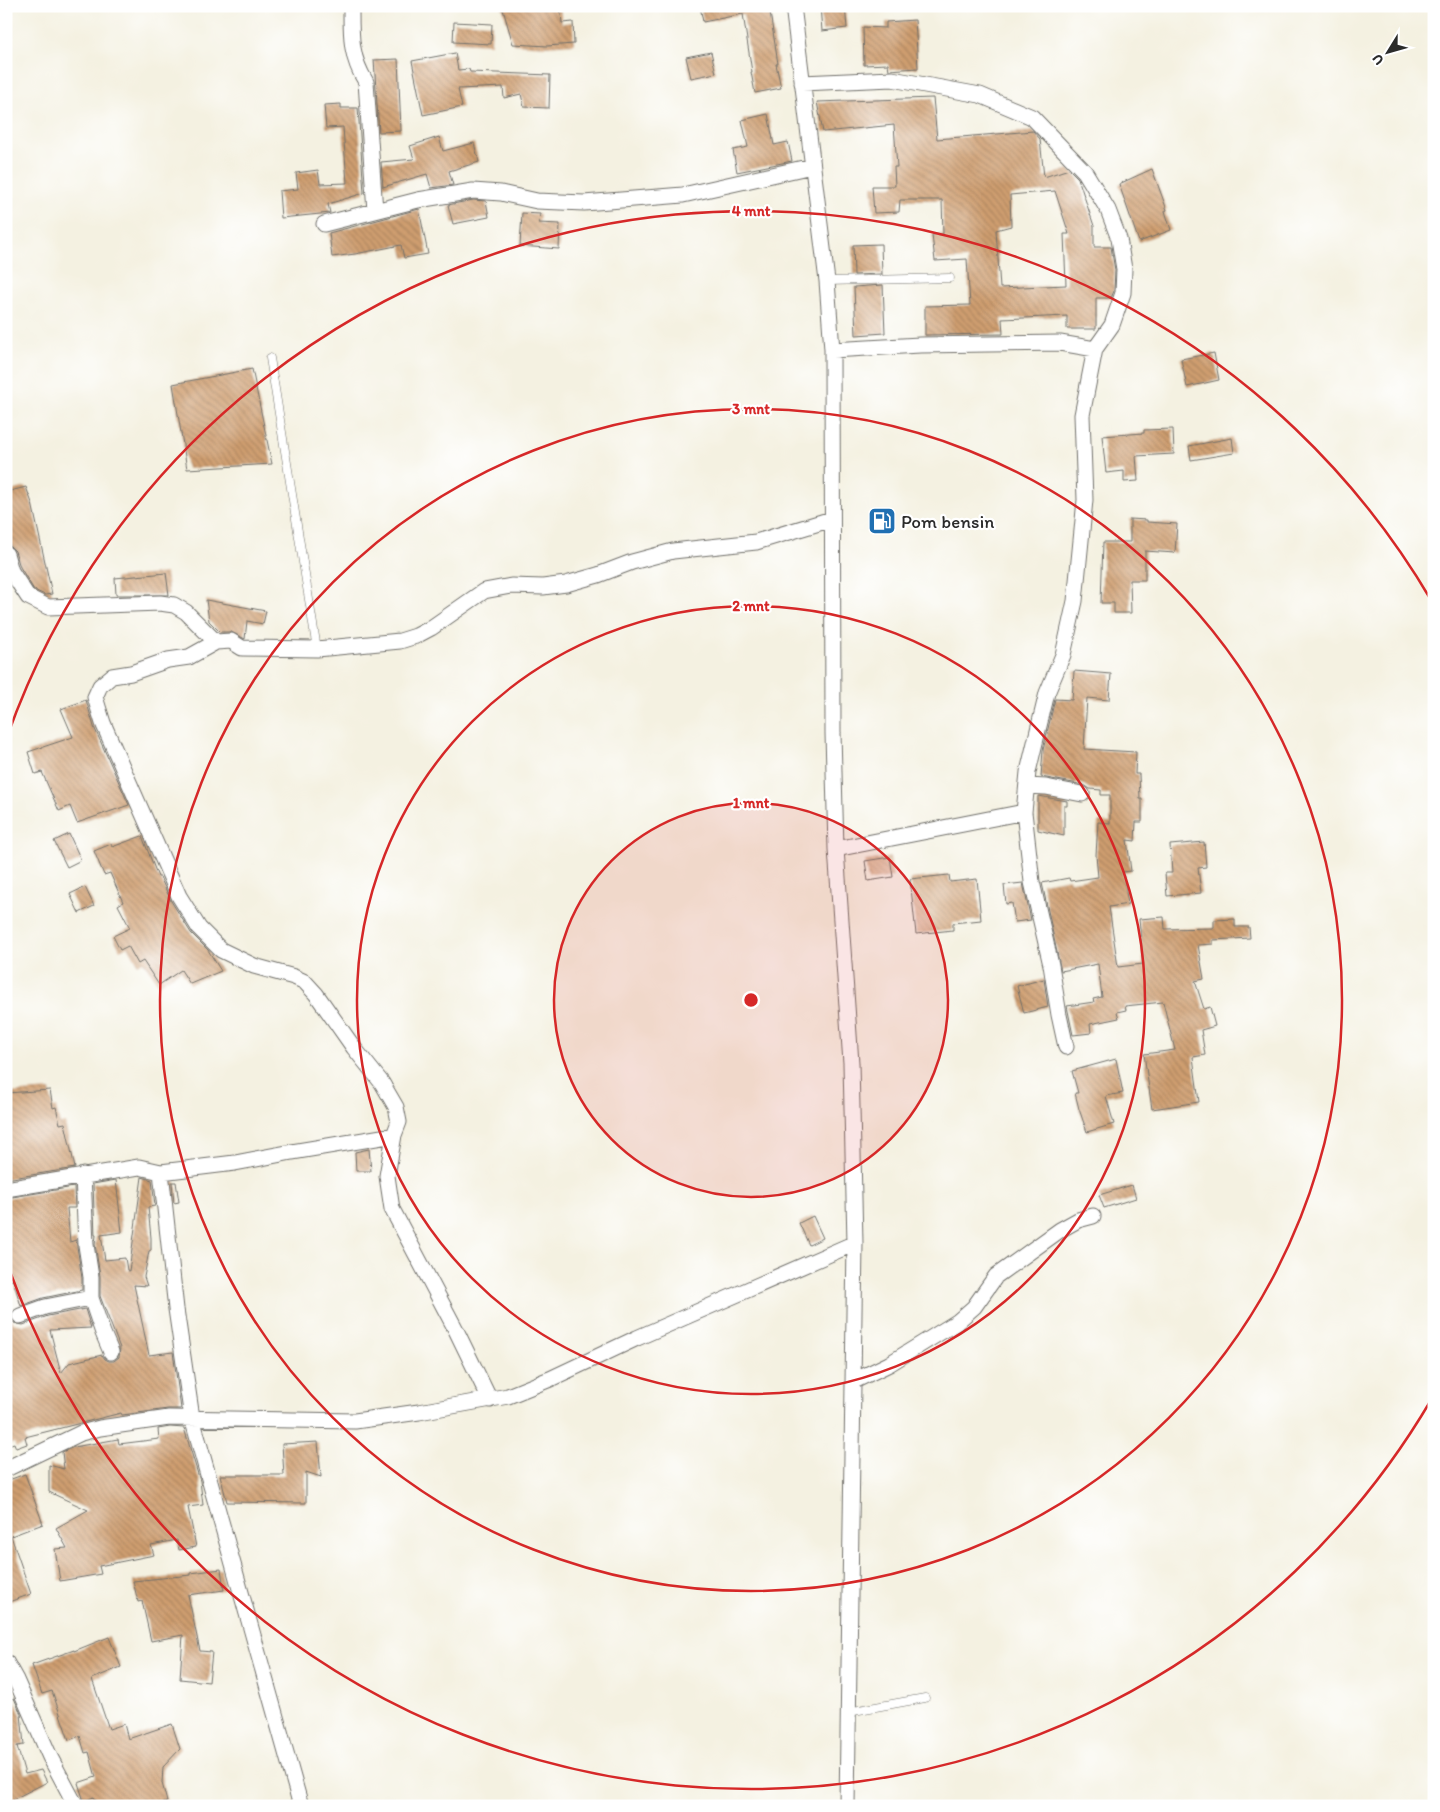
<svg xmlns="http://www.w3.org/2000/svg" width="1440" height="1812" font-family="Itim,sans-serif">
<defs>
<pattern id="building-back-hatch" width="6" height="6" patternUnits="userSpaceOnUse" patternTransform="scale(1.25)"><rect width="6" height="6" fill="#cf9e70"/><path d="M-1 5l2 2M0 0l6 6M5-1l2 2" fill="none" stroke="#a8815c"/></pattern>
</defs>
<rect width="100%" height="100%" fill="#fff"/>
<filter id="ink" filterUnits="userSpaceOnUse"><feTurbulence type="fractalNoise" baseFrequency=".02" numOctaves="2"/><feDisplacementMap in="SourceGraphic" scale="10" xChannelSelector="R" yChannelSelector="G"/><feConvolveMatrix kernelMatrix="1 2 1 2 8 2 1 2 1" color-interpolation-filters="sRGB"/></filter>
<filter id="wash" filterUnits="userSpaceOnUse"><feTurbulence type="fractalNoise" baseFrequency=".0096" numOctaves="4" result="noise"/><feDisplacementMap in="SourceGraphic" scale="20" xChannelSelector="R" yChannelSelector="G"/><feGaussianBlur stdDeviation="1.12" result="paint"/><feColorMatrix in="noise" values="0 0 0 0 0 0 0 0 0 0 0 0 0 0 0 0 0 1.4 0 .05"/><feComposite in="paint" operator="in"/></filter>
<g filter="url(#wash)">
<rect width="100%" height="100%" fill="#f4f1e1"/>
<g id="blocks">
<path fill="url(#building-back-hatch)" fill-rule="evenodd" d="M502,6H560L562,23L573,22L574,44L547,46L513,44Z
M700,6H769L778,64H776L781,88L755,93L751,72H752L743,14L703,22Z
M820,6H845L847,28L822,31Z
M915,20L918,68L889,70L888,64L864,65L863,27L886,28V22Z
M454,22L492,24L491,44L453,42Z
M711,52L716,73L691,78L686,57Z
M455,53L458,70L469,69L470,72L550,75L549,108L524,107L521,94L504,98L503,87L458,89L462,107L423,115L412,61Z
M398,59L401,131L379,132L374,60Z
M933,98L937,139L1033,131L1040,139L1044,177L1069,169L1078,178L1094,226V247H1111L1115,270L1114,291L1111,298H1096V329H1067V316L1002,319L1003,334L925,335V306L970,305L967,259L935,261L932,235L943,234L942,200H900L899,212L874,213L872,186H895L894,167H897L894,125L823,132L817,102ZM1055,191L1069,234H1064L1066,285L1000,288L996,230L1011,226L1010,195Z
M341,104V108H358L364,193L328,204L330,213L281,218L279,191L298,189L296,173L318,170L320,184L347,183L343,127L326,128L324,105Z
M768,114L774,145L788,142L792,161L737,172L733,150L748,147L742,120Z
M439,137L443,151L474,143L479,162L449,171L453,185L431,188L427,174L383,187L381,162L414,159L410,146Z
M1152,169L1167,210L1165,211L1171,230L1139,242L1119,184Z
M473,200L486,201L489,217L453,224L448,205Z
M419,209L428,254L404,258L401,245L355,254L332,257L329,233Z
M522,213L540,214L539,223L560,224L559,249L520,246Z
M881,244L882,274L854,275L853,245Z
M883,285L885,333L856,335L854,287Z
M1214,353L1219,380L1187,387L1181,359Z
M252,369L272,464L187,469L173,384Z
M1173,429L1174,454L1136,456L1138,481L1124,482V471L1106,473L1102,436L1144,433V430Z
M1232,438L1234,453L1191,460L1189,446Z
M26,487L32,503L52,594L45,595L34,590L20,567L15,551L9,545L8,541L6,492Z
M1130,519L1147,520V522L1177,524L1175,553L1145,551V580H1130L1131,613H1114V603H1101L1103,542H1130Z
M166,573L169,595H116L115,578Z
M206,600L266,611L263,624L247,621L245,639L231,632H220L209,621Z
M1074,671L1111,674L1109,700L1087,698L1084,749L1136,752L1135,774H1139L1140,799H1142V822H1136L1135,841L1127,840L1131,871L1123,872L1128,904L1109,907L1118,967L1143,964L1139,919L1164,917L1165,929L1214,928V920L1235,919V927H1249L1250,938L1213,940V944L1198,945L1204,979L1195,981L1204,1009L1210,1007L1215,1026L1201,1030L1205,1055L1193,1057L1199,1102L1152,1109L1144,1054L1175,1050L1163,1002L1125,1006L1126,1010L1117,1012L1119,1018L1090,1024L1091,1033L1073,1035L1067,1006L1094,1002L1093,999L1102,997L1098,964L1061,971L1042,883L1069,878L1070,881L1098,877L1096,855L1098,822L1110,823V795H1101V790L1090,789L1084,785L1041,777L1043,750L1055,699L1072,700Z
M86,700L94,727L129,805L77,823L70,806L59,811L42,772L35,774L28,752L73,737L61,709Z
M1038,796L1067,801V806H1064V836L1038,830Z
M69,834L81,860L67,867L54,841Z
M142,836L158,877H160L171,901L191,933L208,950L221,971L190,984L181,970L159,985L143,961L138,964L128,946L120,950L113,936L130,928L118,905L123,902L110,873L104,875L94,851L111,844L112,847Z
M1204,842L1206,867L1198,868L1201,893L1167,896L1165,873H1172L1170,845Z
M890,857L893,877L868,881L865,861Z
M949,875L950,882L977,879L981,920L953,923V930L916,934L910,879Z
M1023,883L1031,920L1015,922L1012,903L1006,904L1004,885Z
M85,887L94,906L79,913L70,894Z
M1044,979L1048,1007L1024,1013L1017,986Z
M1116,1059L1123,1093L1106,1096L1114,1124L1087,1132L1079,1109L1075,1093H1078L1072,1071Z
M50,1090L53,1108L56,1107L60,1124L65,1123L75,1168L6,1179V1093Z
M369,1149L371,1171H356L355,1152Z
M142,1177L152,1180L155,1206L148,1207L151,1238V1250L149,1251L144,1277L147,1286L134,1285L149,1355L173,1352L181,1409H168L122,1415L121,1413L25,1437L27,1444L16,1448L14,1443L6,1446V1319H11L14,1323L23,1325L48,1316L85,1309L91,1328L50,1330L61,1373L69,1363L102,1355L105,1359L109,1361H114L119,1357L120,1348L100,1296V1276L95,1244L96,1235H95L93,1184L116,1180L122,1232L101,1235L105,1260L125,1258L127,1270L129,1271Z
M172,1182H176L179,1202L174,1203Z
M1132,1185L1136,1198L1104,1208L1099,1195Z
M74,1187L75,1208H67L70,1242L76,1240L82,1278V1290L43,1298L21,1306L13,1280L6,1281V1198Z
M813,1216L823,1238L809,1245L799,1223Z
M170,1427L184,1428L200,1481L203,1505L188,1507L196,1547L179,1550L177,1540L151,1545L154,1555L99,1566L101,1574L60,1581L55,1549L67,1548L56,1528L88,1510L49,1492V1465L64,1469L62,1452L74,1447L118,1439L119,1444L159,1439L158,1429Z
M318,1442L321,1477L306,1472V1503L227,1502L220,1475H284L282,1444Z
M25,1474L43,1524L11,1536L31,1594L6,1603V1481Z
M221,1569L224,1590L188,1595L200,1651L212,1652L209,1682L180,1679L183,1635L151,1641L142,1601L138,1602L133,1581L191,1575V1573Z
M109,1637L121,1667L92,1679L109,1729L124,1724L128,1739L172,1724L180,1749L163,1767L162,1783L167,1802L155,1806H99L94,1797L84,1801L78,1783L96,1777L89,1752L85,1753L80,1736L69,1740L52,1691L42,1694L32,1665L74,1650V1651Z
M14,1698L21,1714L24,1745L17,1746L25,1774L41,1770L47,1782L6,1803V1701Z"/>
</g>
</g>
<g filter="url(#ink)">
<use href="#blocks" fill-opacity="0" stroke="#71706b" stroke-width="1"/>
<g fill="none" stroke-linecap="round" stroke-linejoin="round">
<defs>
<path id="lane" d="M827,281L950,278
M270,358L317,649
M848,1712L925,1698"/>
<path id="street" d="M351,6C351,34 350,57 366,82L375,211
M793,6L827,281L832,350L833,733L836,849L851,1063L855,1243L847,1806
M802,83L892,79L980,95L1032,117L1085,172L1108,210L1119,239L1124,269L1123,293L1112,325L1095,349L1082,415L1085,500L1075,601L1063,655L1047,693L1038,730L1028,772L1024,812L836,849
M324,224L418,200L473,191L501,193L537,201L584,203L683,195L812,166
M832,350L920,345L1060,343L1095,349
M6,554L11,571L28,597L48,607L160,603L174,605L186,612L216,642L231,641L242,648L317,649L400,641L416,636L431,628L484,591L511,586L543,587L566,584L598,575L632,562L673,551L756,542L832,519
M216,642L189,657L168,660L131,673L112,676L100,686L95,697L103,723L179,896L199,928L221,950L254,966L294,977L305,982L316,994L354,1048L382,1083L396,1107L399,1122L394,1135L387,1176L392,1209L455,1328L490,1400
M1027,786L1046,787L1082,794
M1024,812L1032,882L1051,965L1059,1015L1066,1047
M83,1175L86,1245L91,1277V1298L103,1333L111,1352
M6,1189L139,1167L161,1172
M20,1316L45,1307L91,1298
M854,1381L889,1364L957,1322L974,1307L996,1276L1060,1230L1078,1220L1093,1216
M6,1469L81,1433L100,1428L169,1418L355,1421L419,1412L508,1396L550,1379L637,1338L855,1243
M6,1662L16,1680L50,1757L76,1806
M301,1806L192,1418L176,1309L161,1172L235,1163L292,1152L394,1135"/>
</defs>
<use href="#lane" stroke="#71706b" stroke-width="9"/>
<use href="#street" stroke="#71706b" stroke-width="17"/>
<use href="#lane" stroke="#fff" stroke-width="8"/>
<use href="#street" stroke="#fff" stroke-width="15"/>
</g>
</g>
<circle cx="751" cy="1000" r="197" fill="#d62828" fill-opacity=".12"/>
<g fill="none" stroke="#d62828" stroke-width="2.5">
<circle cx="751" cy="1000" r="197"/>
<circle cx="751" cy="1000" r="394"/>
<circle cx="751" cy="1000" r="591"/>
<path d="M1431 1400A789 789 0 0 1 7 1263M7 737A789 789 0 0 1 1431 600"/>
</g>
<defs>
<symbol id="fuel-square" viewBox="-11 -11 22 22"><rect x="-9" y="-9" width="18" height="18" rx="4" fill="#1f6fb2" stroke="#fff"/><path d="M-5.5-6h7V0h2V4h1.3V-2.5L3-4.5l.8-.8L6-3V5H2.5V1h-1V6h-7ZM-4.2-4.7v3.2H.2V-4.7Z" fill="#fff"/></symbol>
</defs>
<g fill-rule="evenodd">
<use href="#fuel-square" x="866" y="505" width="32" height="32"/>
</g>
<g text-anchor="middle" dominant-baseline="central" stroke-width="4.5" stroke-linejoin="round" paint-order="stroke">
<g font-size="19" fill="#2b2b2b" stroke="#fff" text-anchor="start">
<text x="901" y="521">Pom bensin</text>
</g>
</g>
<circle cx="751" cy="1000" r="8" fill="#d62828" stroke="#fff" stroke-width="2.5"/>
<g font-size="15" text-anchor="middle" font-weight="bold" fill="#d62828" stroke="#fff" stroke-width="4.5" stroke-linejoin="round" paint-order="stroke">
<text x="751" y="216">4 mnt</text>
<text x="751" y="414">3 mnt</text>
<text x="751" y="611">2 mnt</text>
<text x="751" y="808">1 mnt</text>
</g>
<rect width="1440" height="1812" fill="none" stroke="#fff" stroke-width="25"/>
<g transform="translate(1388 52) rotate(233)" stroke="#ffffff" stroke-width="4" paint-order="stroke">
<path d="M0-4L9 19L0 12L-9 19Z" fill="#2b2b2b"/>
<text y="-8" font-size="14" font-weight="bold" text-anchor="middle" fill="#2b2b2b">U</text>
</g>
</svg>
